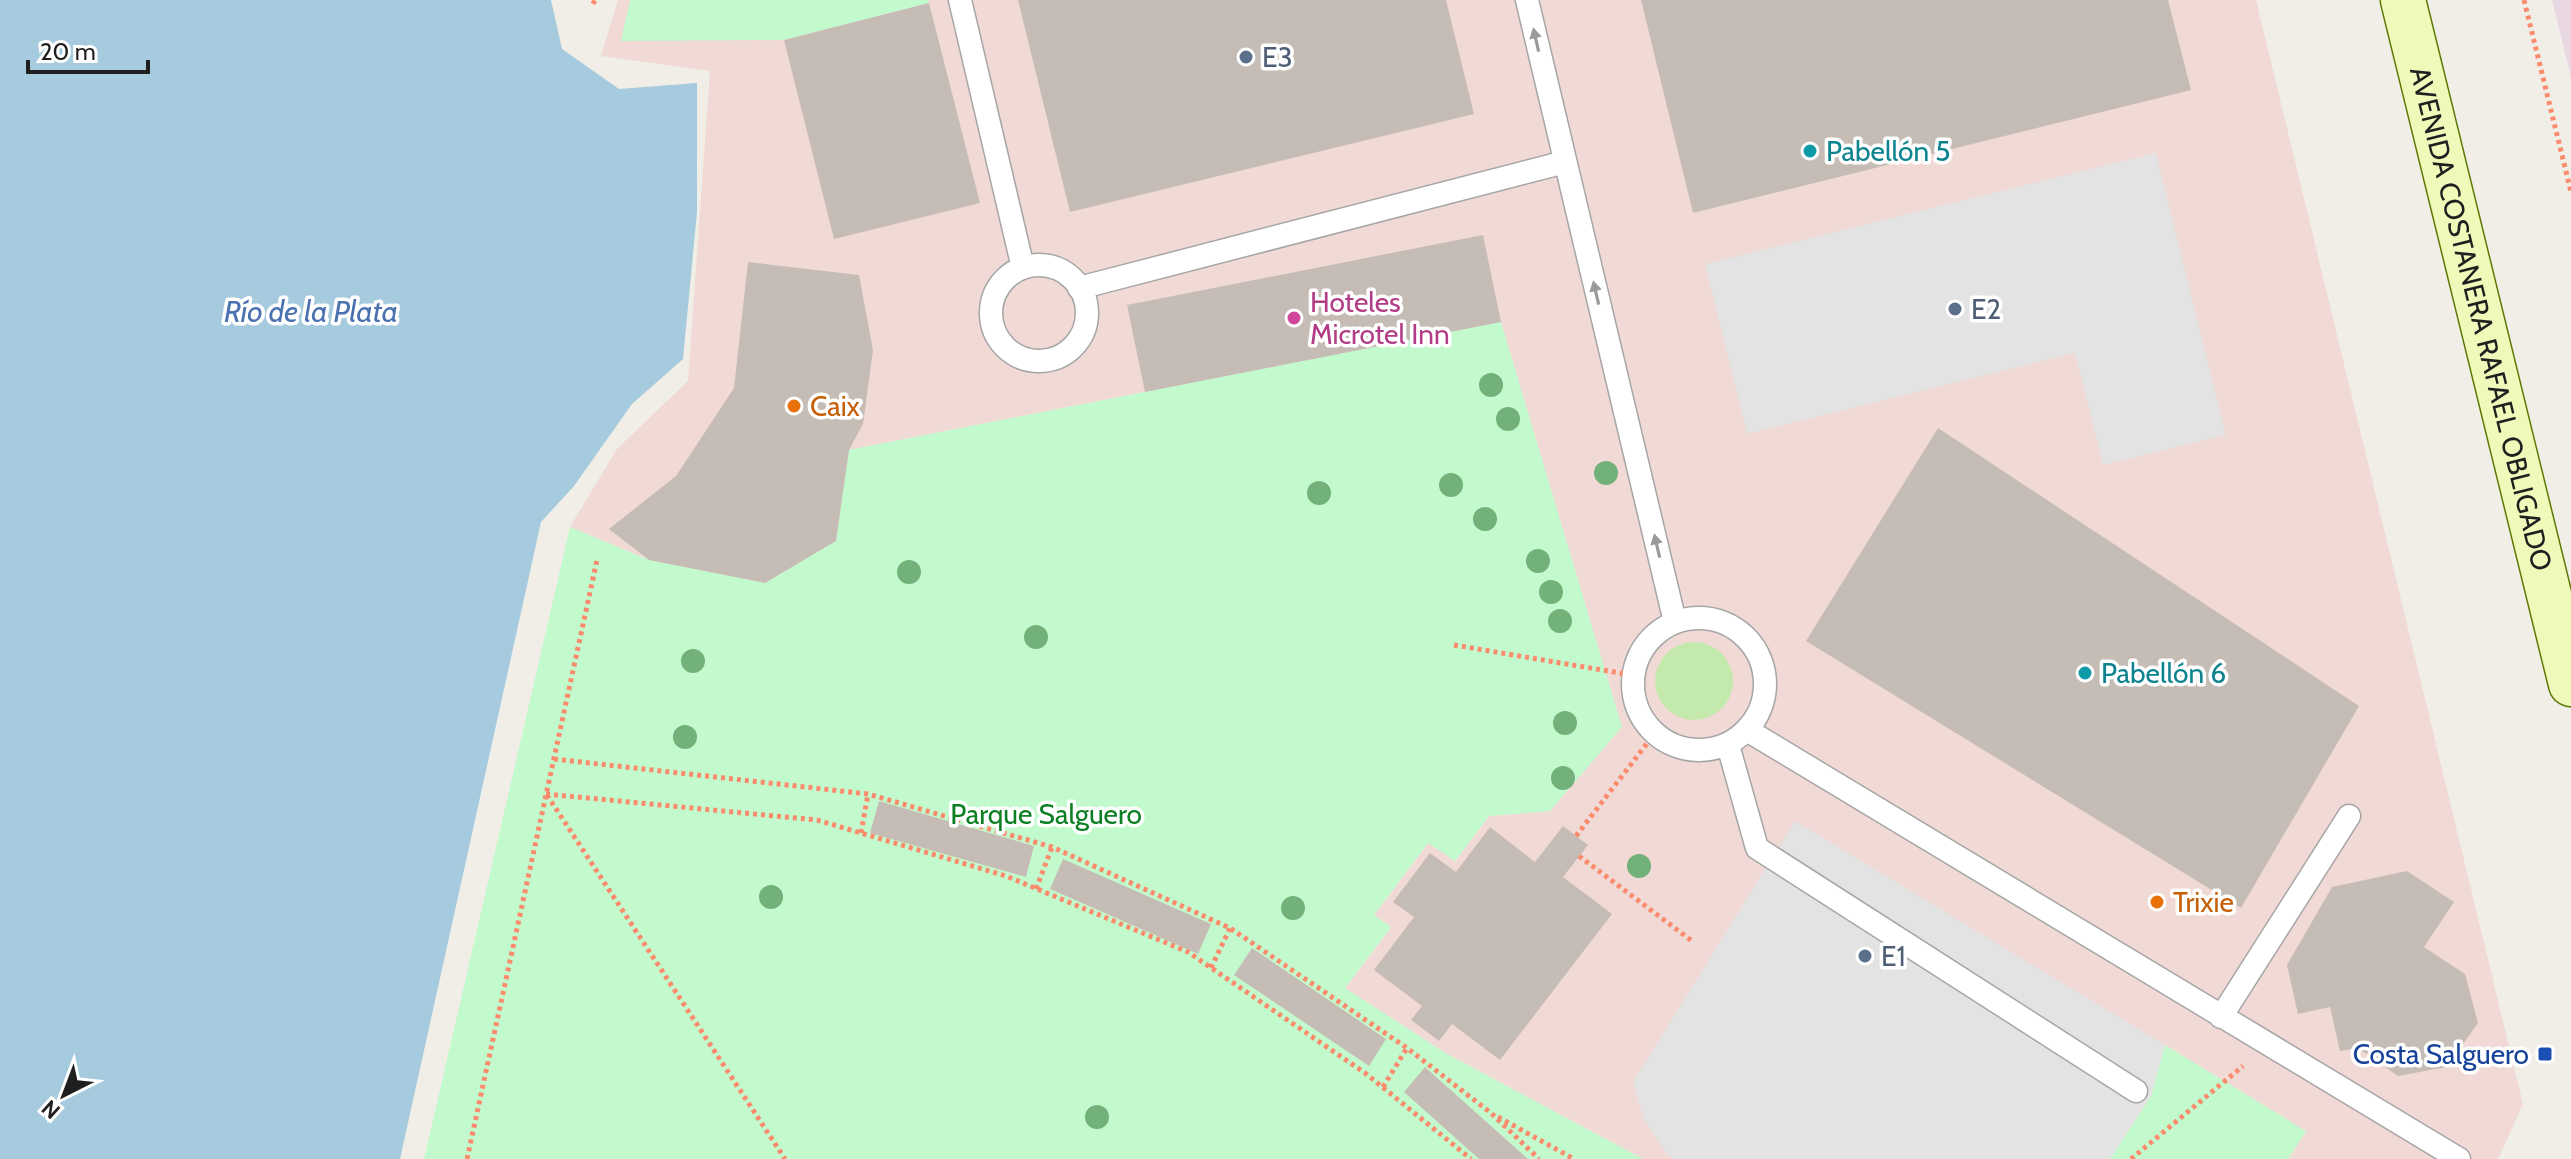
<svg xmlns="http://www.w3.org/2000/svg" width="2571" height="1159" font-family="Cabin,sans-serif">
<rect width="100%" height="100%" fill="#f0eee6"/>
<path fill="#f1d9d5" d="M618,0H2256L2523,1104L2498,1159H2288L2306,1132L2165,1045L2110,1159H1643L1447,1054L1345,988L1391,928L1374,915L1429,842L1455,861L1489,816L1550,811L1500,322L849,450L836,541L765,583L649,560L570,527L617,449L688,381L710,71L601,56Z"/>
<path fill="#e9d7e4" d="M2552,0H2571V77Z"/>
<path fill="#c3eaac" d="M1655 681a39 39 0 1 1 78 0a39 39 0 1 1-78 0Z"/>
<path fill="#c3facd" d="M630,0H928L929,3L784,40L621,41Z
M1501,322L1622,727L1550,811L1489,816L1455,861L1428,843L1374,915L1391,927L1345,988L1447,1054L1643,1159H424L570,527L649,560L765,583L836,541L849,450Z
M2165,1045L2306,1131L2288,1159H2110L2151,1096Z"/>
<path fill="#e3e3e3" d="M2156,153L2226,435L2103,465L2075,353L1747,434L1705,264Z
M1795,821L2165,1045L2151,1096L2110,1159H1673L1665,1152L1644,1119L1633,1082Z"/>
<path fill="#a6cbde" d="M0,0H551L562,49L619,89L697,83V212L683,359L632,404L574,486L541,522L400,1159H0Z"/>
<path fill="#c5bdb5" d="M1018,0H1446L1474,114L1070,212Z
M1641,0H2168L2191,90L1693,213Z
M929,3L980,203L834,239L784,40Z
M1483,235L1501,322L1145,392L1127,305Z
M748,262L859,275L873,350L863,424L849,450L836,541L765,583L649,560L609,529L676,476L734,388Z
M1938,428L2359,706L2241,908L1806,641Z
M879,801L1034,846L1026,877L870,833Z
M1563,826L1588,845L1563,877L1612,914L1500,1060L1452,1024L1439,1041L1411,1020L1422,1006L1374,970L1414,917L1393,902L1430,853L1456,872L1490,827L1535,862Z
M1063,859L1211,924L1198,954L1050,889Z
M2407,871L2454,902L2424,947L2465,974L2478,1023L2447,1067L2398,1076L2358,1048L2340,1051L2330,1007L2298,1014L2287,965L2332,887Z
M1252,948L1386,1039L1369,1066L1234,975Z
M1425,1067L1528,1159H1479L1404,1092Z"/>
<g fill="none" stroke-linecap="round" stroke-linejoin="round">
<defs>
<path id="service" d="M960,0L1023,268
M1527,0L1675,622
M991 313a48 48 0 1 1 96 0a48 48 0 1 1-96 0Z
M1079,288L1565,162
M1633 684a66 66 0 1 1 132 0a66 66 0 1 1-132 0Z
M1747,730L2459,1159
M1728,745L1757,848L2136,1091
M2221,1017L2349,816"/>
<g id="secondary">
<path id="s1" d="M2403,0L2571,684"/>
</g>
</defs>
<use href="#service" stroke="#a6a6a6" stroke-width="25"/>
<use href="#secondary" stroke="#5f7805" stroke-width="47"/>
<path stroke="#fa8b6c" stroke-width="5" stroke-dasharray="4 4" stroke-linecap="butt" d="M2524,0L2571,192
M593,4L595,0
M1454,645L1632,675
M554,759L868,794L1052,847L1230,928L1407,1048L1491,1113L1539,1159
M546,794L817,820L1006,876L1188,952L1365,1073L1471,1159
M547,795L785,1159
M861,833L868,794
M1576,836L1655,733
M1579,856L1692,941
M1036,889L1052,847
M1211,968L1230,928
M1383,1087L1407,1048
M1498,1117L1574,1159
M467,1159L597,560
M2131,1159L2243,1066"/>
<use href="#service" stroke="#fff" stroke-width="22"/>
<use href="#secondary" stroke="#effaba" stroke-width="44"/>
</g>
<g fill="#72b17a">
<circle cx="1491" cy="385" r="12"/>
<circle cx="1508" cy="419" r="12"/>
<circle cx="1606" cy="473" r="12"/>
<circle cx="1451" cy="485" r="12"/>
<circle cx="1319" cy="493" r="12"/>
<circle cx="1485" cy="519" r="12"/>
<circle cx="1538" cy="561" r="12"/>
<circle cx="909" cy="572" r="12"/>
<circle cx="1551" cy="592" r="12"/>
<circle cx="1560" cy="621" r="12"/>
<circle cx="1036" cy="637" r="12"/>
<circle cx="693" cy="661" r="12"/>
<circle cx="1565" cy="723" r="12"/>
<circle cx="685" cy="737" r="12"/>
<circle cx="1563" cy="778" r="12"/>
<circle cx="1639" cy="866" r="12"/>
<circle cx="771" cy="897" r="12"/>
<circle cx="1293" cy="908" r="12"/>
<circle cx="1097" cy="1117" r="12"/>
</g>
<defs><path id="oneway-solid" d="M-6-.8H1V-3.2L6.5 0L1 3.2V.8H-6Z" transform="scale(2)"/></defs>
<g fill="#9a9a9a">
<use href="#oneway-solid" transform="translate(1536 40) rotate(-103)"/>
<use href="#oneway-solid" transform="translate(1596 293) rotate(-103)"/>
<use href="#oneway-solid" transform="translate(1657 546) rotate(-103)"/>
</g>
<g fill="#5c6f8a" stroke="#fff" stroke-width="3">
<circle cx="1246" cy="57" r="8"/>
<circle cx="1955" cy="309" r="8"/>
<circle cx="1865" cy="956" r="8"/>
</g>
<g fill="#0f9aa8" stroke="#fff" stroke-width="3">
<circle cx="1810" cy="151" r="8"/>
<circle cx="2085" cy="673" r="8"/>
</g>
<circle fill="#d1479c" stroke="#fff" stroke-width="3" cx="1294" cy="318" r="8"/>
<g fill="#e8710a" stroke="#fff" stroke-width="3">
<circle cx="794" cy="406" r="8"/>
<circle cx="2157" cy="902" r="8"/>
</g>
<rect fill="#1a4fb4" stroke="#fff" stroke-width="3" x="2537" y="1046" width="16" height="16" rx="4"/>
<g text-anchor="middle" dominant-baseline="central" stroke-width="7" stroke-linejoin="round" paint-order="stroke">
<g font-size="28" fill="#4e5e75" stroke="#fff" text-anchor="start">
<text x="1262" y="57">E3</text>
<text x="1971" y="309">E2</text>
<text x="1881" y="956">E1</text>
</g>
<g font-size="28" fill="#0d838f" stroke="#fff" text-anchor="start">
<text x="1826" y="151">Pabellón 5</text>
<text x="2101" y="673">Pabellón 6</text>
</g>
<g font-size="28" fill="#b23c85" stroke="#fff" text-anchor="start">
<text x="1310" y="302">Hoteles<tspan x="1310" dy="32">Microtel Inn</tspan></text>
</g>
<g font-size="28" fill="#1f1f1f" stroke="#fff">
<text stroke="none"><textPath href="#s1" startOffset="328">AVENIDA COSTANERA RAFAEL OBLIGADO</textPath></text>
</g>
<g font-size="28" fill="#c56008" stroke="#fff" text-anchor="start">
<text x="810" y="406">Caix</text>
<text x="2173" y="902">Trixie</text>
</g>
<g font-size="28" fill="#0b7f22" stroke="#fff">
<text x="1046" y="814">Parque Salguero</text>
</g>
<g font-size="28" fill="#164399" stroke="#fff" text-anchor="end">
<text x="2529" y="1054">Costa Salguero</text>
</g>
<g font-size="30" font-style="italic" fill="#4b72b0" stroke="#fff">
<text x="311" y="311">Río de la Plata</text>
</g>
</g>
<g transform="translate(64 1095) rotate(222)" stroke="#ffffff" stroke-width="6" paint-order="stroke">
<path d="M0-6L14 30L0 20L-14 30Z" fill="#1f1f1f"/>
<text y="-12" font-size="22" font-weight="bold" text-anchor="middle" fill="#1f1f1f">N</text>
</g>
<path d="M28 60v12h120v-12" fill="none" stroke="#1f1f1f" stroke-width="4"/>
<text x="40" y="60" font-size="24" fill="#1f1f1f" stroke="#ffffff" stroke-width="6" paint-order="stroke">20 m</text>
</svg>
